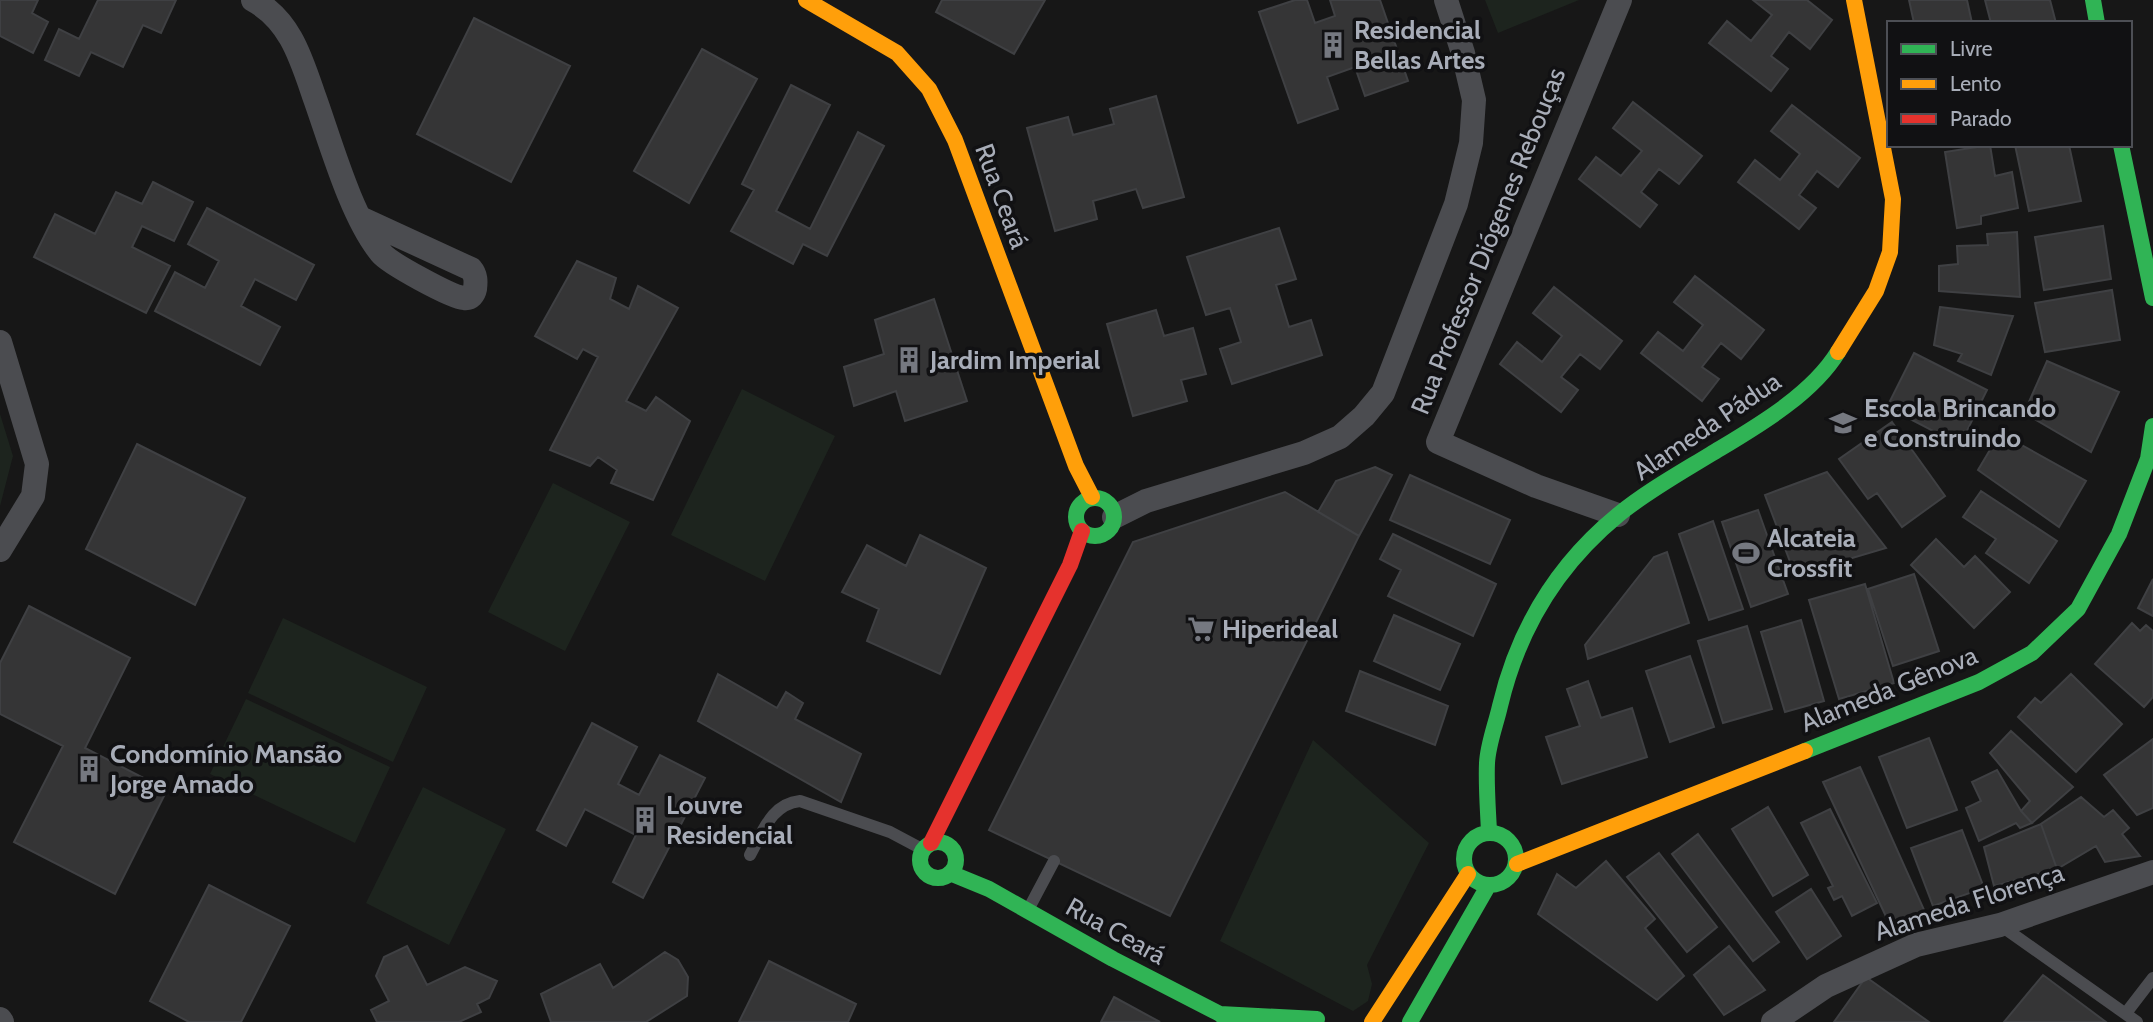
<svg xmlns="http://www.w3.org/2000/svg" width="2153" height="1022" font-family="Cabin,sans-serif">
<rect width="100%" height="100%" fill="#171717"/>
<path fill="#1d241e" d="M1485,0H1579L1498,33Z
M742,389L835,436L765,581L671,535Z
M0,414L13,456L0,506Z
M553,483L630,522L565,651L488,612Z
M283,618L427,687L393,762L248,693Z
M246,699L390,767L355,843L210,774Z
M1313,740L1429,843L1367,965L1372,984L1368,1001L1353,1011L1220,941Z
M423,787L506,829L449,945L366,903Z"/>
<path fill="#353536" stroke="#3f4043" stroke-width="2" d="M0,0H38L32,13L48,22L33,53L0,36Z
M98,0H176L161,33L143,25L123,67L91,52L79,76L45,60L59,29L79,39Z
M942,0H1045L1014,54L936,12Z
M1295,0H1307L1315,23L1335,16L1330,0H1380L1408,81L1365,96L1355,67L1327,77L1338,109L1298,123L1259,12Z
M1753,0H1807L1832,20L1810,49L1789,32L1771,56L1788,69L1771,91L1709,43L1727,21L1751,41L1772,15Z
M1909,0H1967L1972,23H1914Z
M1985,0H2050L2056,23H1991Z
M474,18L570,66L511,182L417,134Z
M702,49L757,79L689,203L634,171Z
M791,85L830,105L776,211L810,229L858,132L884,146L827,256L803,244L793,264L731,231L754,190L742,184Z
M1156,96L1184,197L1143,208L1136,189L1093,201L1097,219L1055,231L1027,128L1068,117L1073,135L1114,124L1110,109Z
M1633,102L1702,156L1679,184L1659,169L1641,192L1657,205L1640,227L1579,179L1596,157L1621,176L1642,151L1613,128Z
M1792,105L1860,158L1838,187L1817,171L1799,195L1816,208L1799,229L1738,182L1755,160L1780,180L1800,154L1771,131Z
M1990,145L1995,176L2012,172L2018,208L1981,216V224L1957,228L1945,152Z
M2015,145H2069L2081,201L2029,211Z
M153,182L193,202L174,241L142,226L132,247L170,266L146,313L34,257L55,214L95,234L116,192L142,204Z
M207,208L314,265L296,300L255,279L241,306L280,327L260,365L155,311L175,272L205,288L219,261L188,244Z
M2103,226L2111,279L2044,290L2035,237Z
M1279,228L1296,279L1276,285L1289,327L1311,320L1322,355L1232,384L1220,349L1241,342L1230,308L1206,315L1187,257Z
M2017,232L2020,297L1939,291V266L1958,264L1957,246L1988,245L1987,234Z
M577,261L616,278L610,299L629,309L638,286L678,308L626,401L646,411L656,397L690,421L653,500L611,483L617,470L598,457L590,466L550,450L598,357L583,349L577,359L535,336Z
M1695,276L1764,330L1741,359L1721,343L1702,367L1719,379L1702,401L1641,353L1658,332L1683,351L1703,325L1674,302Z
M1554,287L1622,341L1600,369L1580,354L1561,377L1578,390L1561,412L1500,364L1517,342L1542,362L1562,336L1533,313Z
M2112,290L2120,340L2045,352L2035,303Z
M934,299L967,401L905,421L896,391L854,406L844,367L884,354L875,320Z
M1940,307L2013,316L1991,375L1958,361L1962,354L1934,345Z
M1156,310L1164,336L1193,328L1206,374L1181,380L1187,401L1133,416L1107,324Z
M1914,353L1987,390L1960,445L1887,407Z
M2047,361L2119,392L2091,452L2024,413Z
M1892,422L1945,496L1902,527L1877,493L1868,499L1839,459Z
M2000,433L2086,481L2059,527L1978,470Z
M137,444L245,498L195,605L86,549Z
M1375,467L1392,475L1359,536L1318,512L1336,481Z
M1827,472L1886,548L1795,575L1765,495Z
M1410,475L1510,520L1490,564L1390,520Z
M1981,491L2057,541L2029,583L1986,553L1996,539L1963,517Z
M1285,492L1359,536L1170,916L989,830L1133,542Z
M1758,510L1788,594L1751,607L1722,522Z
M1713,521L1743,609L1709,620L1679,534Z
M1393,534L1496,584L1473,636L1388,596L1401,570L1380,559Z
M920,535L986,568L940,674L867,641L879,609L842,592L867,545L906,566Z
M1936,539L1964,567L1975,556L2010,592L1974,628L1911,565Z
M1667,552L1689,623L1588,659L1585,645L1654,557Z
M1914,574L1939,651L1893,666L1868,589Z
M2153,579V616L2138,608Z
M1865,584L1894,683L1839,699L1809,600Z
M29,606L130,658L85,748L167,790L115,894L14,842L63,746L0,714V663Z
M1394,615L1460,644L1440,690L1374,661Z
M1801,620L1824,701L1785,712L1761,632Z
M2132,623L2140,631L2146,625L2153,631V697L2144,707L2095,664Z
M1747,626L1772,709L1723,723L1698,641Z
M1690,656L1714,727L1670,742L1646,671Z
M1360,671L1448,706L1435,745L1346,711Z
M718,674L777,708L786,692L803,703L795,719L861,754L841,802L698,721Z
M2071,674L2122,724L2076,772L2018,717L2035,698L2041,703Z
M1588,681L1601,718L1632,708L1647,757L1562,784L1546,737L1580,726L1567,689Z
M592,723L637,747L618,784L639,795L660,755L705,778L643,898L613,882L636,835L585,809L566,846L537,830Z
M2011,731L2073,787L2032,823L2021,811L2030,801L1990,753Z
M1929,738L1957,810L1907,828L1879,757Z
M2153,739V808L2137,815L2104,775Z
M1860,767L1925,912L1889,923L1823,782Z
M1997,770L2021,811L2032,823L2020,828L2016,823L1979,841L1966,808L1981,801L1972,782Z
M2081,797L2104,817L2113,810L2129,828L2122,834L2140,856L2105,862L2096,846L2057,869L2041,824Z
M1768,807L1808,875L1773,896L1732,829Z
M1830,809L1877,903L1852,916L1842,896L1834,900L1828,888L1833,886L1801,823Z
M2041,824L2057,869L1994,886L1984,847Z
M1962,830L1984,888L1933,906L1911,848Z
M1698,834L1779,942L1753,961L1672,854Z
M1659,853L1717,927L1687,952L1627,877Z
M1606,861L1655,919L1645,928L1684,976L1657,1000L1538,914L1557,874L1576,888Z
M209,885L290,926L241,1022H189L150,1001Z
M1811,889L1841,936L1807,959L1776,912Z
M407,946L427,985L465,967L497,981L489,998L477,1004L481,1012L459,1022H377L371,1010L389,1001L376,976L384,957Z
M1729,946L1765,990L1724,1015L1694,975Z
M665,952L678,960L688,977L687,996L646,1022H551L541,994L600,964L613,988Z
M769,961L856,1004L848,1022H739Z
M2043,975L2106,1022H2004Z
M1866,977L1929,1022H1834Z
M1114,997L1160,1022H1101Z"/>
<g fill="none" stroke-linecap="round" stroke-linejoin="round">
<path stroke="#4b4c50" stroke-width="12" d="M750,855C763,832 771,804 800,801L890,832L922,849
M1028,910L1054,861
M2000,925L2137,1022
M2126,1013L2153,978"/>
<path stroke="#4b4c50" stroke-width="24" d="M253,0C290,20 301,58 314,96C330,140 351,217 381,253C389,263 451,297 464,298C471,299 474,294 475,289C476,281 476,275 471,269L360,218
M0,342L37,464L33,496L0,550
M1618,515L1536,486L1438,442L1620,0
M1114,517L1146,501L1304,453L1340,437L1364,416L1383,393L1456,204L1471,143L1474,100L1463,53L1446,0
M0,1019L2,1022
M1773,1022L1826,986L1916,945L2000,925L2153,872"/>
<path stroke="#30b455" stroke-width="16" d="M2093,0L2097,23
M2121,145L2153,298
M1076 517a19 19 0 1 1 38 0a19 19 0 1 1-38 0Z
M1805,751L1979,682L2032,653L2078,609L2119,534L2148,459L2153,426
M1489,832C1488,809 1486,786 1487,763C1488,744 1496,724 1500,706C1518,630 1557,565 1618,515C1646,492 1680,473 1711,454C1754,428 1811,396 1838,352
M1464 859a26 26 0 1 1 52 0a26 26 0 1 1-52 0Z
M920 860a18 18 0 1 1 36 0a18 18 0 1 1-36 0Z
M950,873L989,889L1113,959L1220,1014L1229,1022
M1220,1014L1317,1019
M1410,1022L1488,886"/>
<path stroke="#ff9f0a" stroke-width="16" d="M806,0L897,53L929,89L955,140L1076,466L1092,497
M1838,352L1876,291L1890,252L1893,199L1854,0
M1517,864L1805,751
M1372,1022L1468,874"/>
<path stroke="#e5322d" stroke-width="16" d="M931,843L1070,565L1082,531"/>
</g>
<defs>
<symbol id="building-bare" viewBox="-9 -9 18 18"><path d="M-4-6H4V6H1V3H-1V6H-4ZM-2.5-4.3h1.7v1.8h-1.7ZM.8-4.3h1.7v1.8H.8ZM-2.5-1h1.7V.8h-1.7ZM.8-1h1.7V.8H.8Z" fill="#757880" stroke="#111113" stroke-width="2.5" paint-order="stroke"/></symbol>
<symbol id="school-bare" viewBox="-9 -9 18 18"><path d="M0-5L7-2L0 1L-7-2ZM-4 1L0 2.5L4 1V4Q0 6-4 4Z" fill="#757880" stroke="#111113" stroke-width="2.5" paint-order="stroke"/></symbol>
<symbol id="stadium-bare" viewBox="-9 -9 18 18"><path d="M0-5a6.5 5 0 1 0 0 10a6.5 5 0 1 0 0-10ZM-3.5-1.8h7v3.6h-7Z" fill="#757880" stroke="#111113" stroke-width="2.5" paint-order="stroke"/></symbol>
<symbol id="supermarket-bare" viewBox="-9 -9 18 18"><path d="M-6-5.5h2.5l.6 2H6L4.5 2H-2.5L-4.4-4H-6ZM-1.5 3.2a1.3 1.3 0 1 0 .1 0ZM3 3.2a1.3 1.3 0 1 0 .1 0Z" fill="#757880" stroke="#111113" stroke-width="2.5" paint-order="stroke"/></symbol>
</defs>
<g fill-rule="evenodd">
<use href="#building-bare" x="1314" y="26" width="38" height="38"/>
<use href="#building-bare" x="890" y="341" width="38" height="38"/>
<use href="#school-bare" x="1824" y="404" width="38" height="38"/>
<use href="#stadium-bare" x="1727" y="534" width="38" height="38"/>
<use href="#supermarket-bare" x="1182" y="610" width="38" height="38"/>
<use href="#building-bare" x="70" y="750" width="38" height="38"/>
<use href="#building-bare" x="626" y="801" width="38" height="38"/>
</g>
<g text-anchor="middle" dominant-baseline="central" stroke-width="7" stroke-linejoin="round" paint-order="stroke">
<g font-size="26" font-weight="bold" fill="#a8adb8" stroke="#111113" text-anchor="start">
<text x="1354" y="30">Residencial<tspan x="1354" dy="30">Bellas Artes</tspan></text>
<text x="930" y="360">Jardim Imperial</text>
<text x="1864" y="408">Escola Brincando<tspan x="1864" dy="30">e Construindo</tspan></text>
<text x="1767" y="538">Alcateia<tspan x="1767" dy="30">Crossfit</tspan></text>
<text x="1222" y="629">Hiperideal</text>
<text x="110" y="754">Condomínio Mansão<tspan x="110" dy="30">Jorge Amado</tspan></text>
<text x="666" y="805">Louvre<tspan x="666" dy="30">Residencial</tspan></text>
</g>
<g font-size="26" fill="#a8adb8" stroke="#111113">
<text transform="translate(1002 196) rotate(70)">Rua Ceará</text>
<text transform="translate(1488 241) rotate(-68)">Rua Professor Diógenes Rebouças</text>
<text transform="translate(1707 426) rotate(-34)">Alameda Pádua</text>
<text transform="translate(1889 689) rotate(-22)">Alameda Gênova</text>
<text transform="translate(1969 902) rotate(-18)">Alameda Florença</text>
<text transform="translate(1116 931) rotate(29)">Rua Ceará</text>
</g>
</g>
<rect x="1887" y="21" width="245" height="126" fill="#111113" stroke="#4d4f55" stroke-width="2"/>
<rect x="1901" y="44" width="35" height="10" fill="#30b455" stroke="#4d4f55" stroke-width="2"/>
<text x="1950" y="56" font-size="21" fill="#a8adb8">Livre</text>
<rect x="1901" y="79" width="35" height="10" fill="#ff9f0a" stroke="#4d4f55" stroke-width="2"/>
<text x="1950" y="91" font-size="21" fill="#a8adb8">Lento</text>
<rect x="1901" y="114" width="35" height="10" fill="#e5322d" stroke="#4d4f55" stroke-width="2"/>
<text x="1950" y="126" font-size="21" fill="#a8adb8">Parado</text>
</svg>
